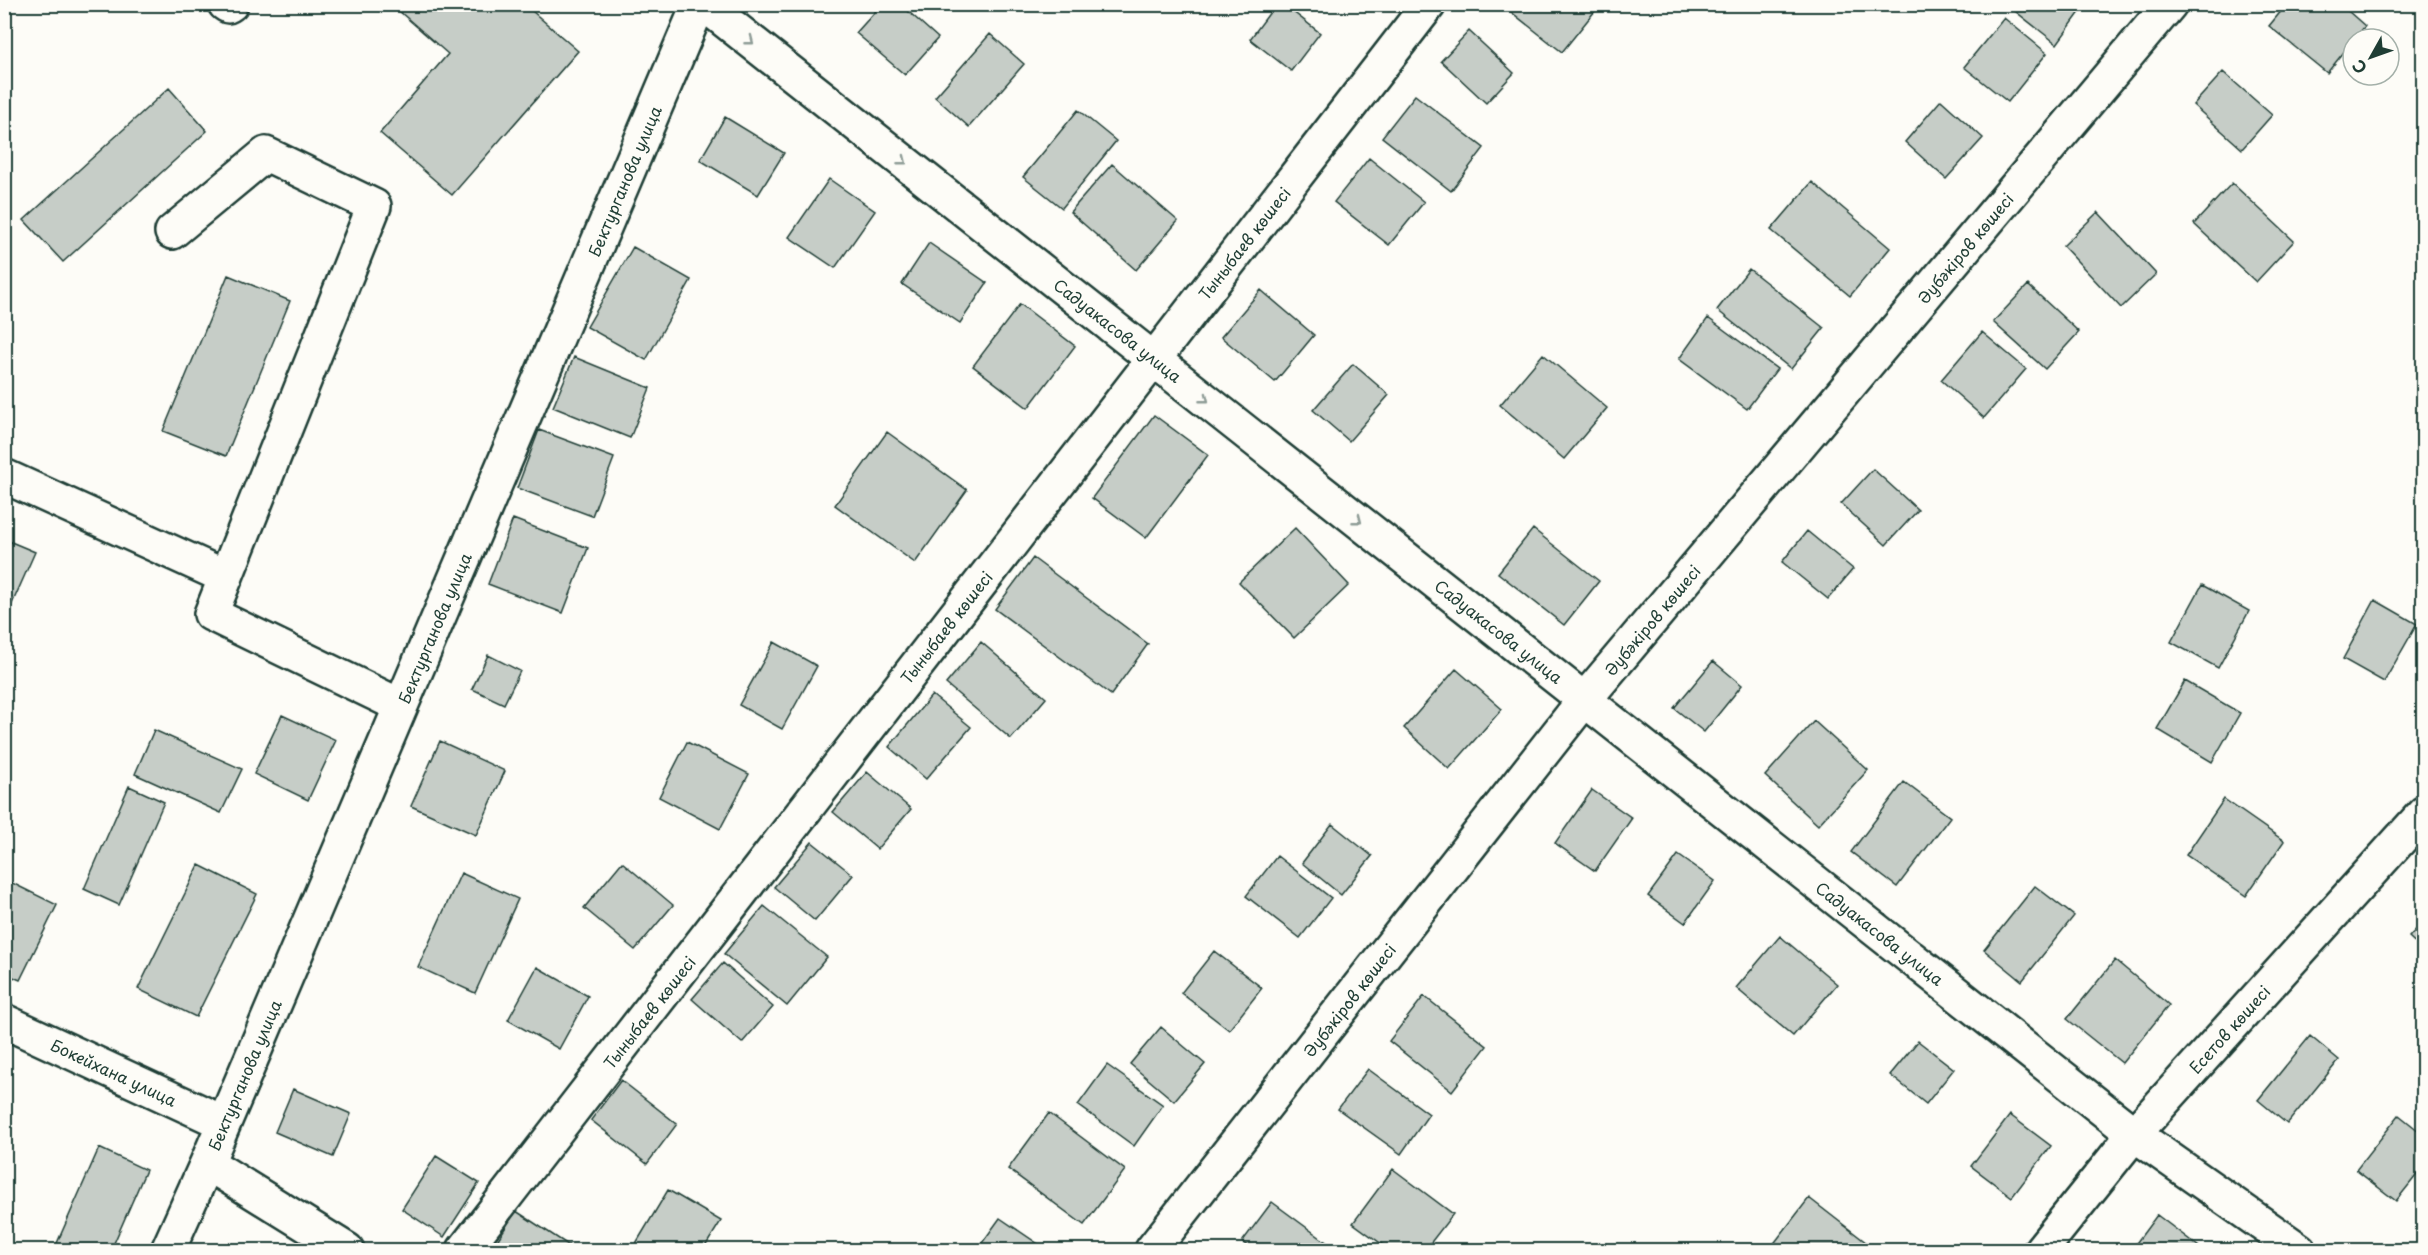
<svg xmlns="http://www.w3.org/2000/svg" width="2428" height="1255" font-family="'Playpen Sans',sans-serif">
<rect width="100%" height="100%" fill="#fdfcf7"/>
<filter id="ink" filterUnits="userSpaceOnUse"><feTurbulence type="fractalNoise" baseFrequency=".0167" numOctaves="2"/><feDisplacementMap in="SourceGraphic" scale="12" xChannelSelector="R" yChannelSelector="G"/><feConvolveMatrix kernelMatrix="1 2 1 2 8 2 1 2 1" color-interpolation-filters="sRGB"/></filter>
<g filter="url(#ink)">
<path fill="#c6cdc7" stroke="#1f3d34" stroke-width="1.5" d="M391,4H524L578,51L452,195L380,133L448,54Z
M882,4H900L938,38L905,75L856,33Z
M1276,4H1283L1320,33L1291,71L1250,39Z
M1501,4H1597L1599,6L1562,52Z
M2006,4H2086L2057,44Z
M2287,4H2340L2365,26L2327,73L2269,26Z
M2004,18L2047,53L2008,102L1964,67Z
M1469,31L1514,73L1486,103L1441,61Z
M990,34L1024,64L969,127L935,97Z
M2223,72L2272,115L2242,149L2193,105Z
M169,88L207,131L63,262L24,220Z
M1415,95L1484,148L1451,191L1382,137Z
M1941,100L1983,138L1946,179L1905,142Z
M1078,110L1116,141L1062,208L1023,177Z
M725,117L784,153L758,195L700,160Z
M1369,158L1424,202L1389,245L1334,202Z
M1112,164L1178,221L1136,270L1070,212Z
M829,179L875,211L835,268L789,237Z
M1812,182L1890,248L1850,296L1771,230Z
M2232,183L2294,241L2256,282L2194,224Z
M2098,212L2156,274L2121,308L2063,246Z
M929,243L987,283L960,323L902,284Z
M633,247L691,280L646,360L587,327Z
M1749,269L1824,328L1791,369L1717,310Z
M228,275L290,301L226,456L163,431Z
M2028,285L2079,332L2045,369L1993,322Z
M1261,290L1314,335L1275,382L1221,337Z
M1020,304L1075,346L1028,408L973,366Z
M1708,318L1777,369L1747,409L1679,359Z
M1982,332L2026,369L1984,418L1941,380Z
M1543,354L1607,408L1564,459L1500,405Z
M574,357L650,388L630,438L553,407Z
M1353,364L1389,395L1349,441L1313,410Z
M1154,415L1208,455L1146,538L1092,498Z
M539,430L614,458L592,516L517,488Z
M887,432L967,490L915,563L835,505Z
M1873,469L1918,510L1886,545L1841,504Z
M513,519L588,548L563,613L488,584Z
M1295,528L1349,585L1294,638L1239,582Z
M1533,529L1599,581L1564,625L1498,573Z
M1807,531L1853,569L1828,599L1782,562Z
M4,539L35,552L4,622Z
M1033,558L1148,644L1111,695L995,609Z
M2202,585L2249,611L2218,668L2171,642Z
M2375,600L2417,624L2384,682L2343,659Z
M774,642L817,666L782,729L739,705Z
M981,642L1046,698L1011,739L946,684Z
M488,655L520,671L504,704L472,689Z
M1713,661L1742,685L1704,732L1674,708Z
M1456,669L1502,709L1449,769L1404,728Z
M2185,681L2240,713L2212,762L2157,729Z
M932,695L971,727L926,779L889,747Z
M282,715L336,740L308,800L254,774Z
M1814,721L1868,770L1818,825L1765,776Z
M154,730L242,769L221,813L135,774Z
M440,741L505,771L476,835L411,806Z
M687,742L749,774L720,829L659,797Z
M867,772L911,809L877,849L833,812Z
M1904,782L1950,817L1897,887L1851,852Z
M129,786L164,802L119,905L84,889Z
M1592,790L1632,818L1595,871L1555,843Z
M2224,799L2284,841L2246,896L2186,855Z
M1332,824L1372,856L1341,895L1302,863Z
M812,842L853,875L815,921L774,887Z
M1678,855L1715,881L1685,923L1648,896Z
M1277,856L1331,898L1300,938L1246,896Z
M622,862L673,905L635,950L584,908Z
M199,865L257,894L196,1017L138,989Z
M461,873L518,899L475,993L418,967Z
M4,879L57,905L20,980L4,973Z
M2035,886L2074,916L2022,981L1984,950Z
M764,906L827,957L787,1006L724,954Z
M2424,921V951L2409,937Z
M1780,936L1837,984L1793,1036L1736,988Z
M1214,951L1262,988L1229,1030L1181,993Z
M2115,960L2169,1005L2122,1063L2067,1019Z
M723,963L773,1007L742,1043L692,999Z
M537,967L588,996L559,1049L508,1020Z
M1424,996L1487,1046L1452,1091L1389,1041Z
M1161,1027L1205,1064L1174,1101L1130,1064Z
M2310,1036L2339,1060L2287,1124L2258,1100Z
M1918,1041L1954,1069L1926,1104L1890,1075Z
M1107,1065L1163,1105L1134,1146L1078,1105Z
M1368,1069L1429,1114L1401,1154L1338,1109Z
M621,1080L677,1124L647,1164L591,1120Z
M293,1089L351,1114L333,1157L275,1132Z
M1049,1113L1125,1170L1084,1225L1008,1169Z
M2010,1115L2051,1146L2012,1197L1971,1166Z
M2399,1115L2424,1135V1166L2396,1201L2356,1170Z
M99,1148L146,1170L111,1250H54Z
M436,1156L479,1183L444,1237L402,1209Z
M1393,1169L1453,1214L1425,1250H1390L1353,1223Z
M668,1190L721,1221L703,1250H632Z
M1809,1198L1876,1250H1769Z
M1272,1202L1337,1250H1253L1242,1242Z
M516,1211L576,1250H491Z
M2157,1215L2203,1250H2131Z
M1000,1218L1047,1250H977Z"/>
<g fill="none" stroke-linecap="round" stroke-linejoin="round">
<defs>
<path id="minor" d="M225,4L228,6L231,4
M704,4L2134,1134L2299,1250
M172,232L266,154L374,206L211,614L401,706
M4,476L226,577
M4,1021L224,1123
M207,1163L347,1250
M168,1250L207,1163L699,4
M464,1250L1429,4
M1152,1250L1585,699L2170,4
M2041,1250L2134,1134L2424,813"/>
</defs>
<use href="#minor" stroke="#1f3d34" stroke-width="38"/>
<use href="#minor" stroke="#fdfcf7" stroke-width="33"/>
</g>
<defs><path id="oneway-chevron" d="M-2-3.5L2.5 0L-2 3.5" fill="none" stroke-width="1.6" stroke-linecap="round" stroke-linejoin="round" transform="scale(1.5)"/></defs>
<g stroke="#8e9c96">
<use href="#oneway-chevron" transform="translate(750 41) rotate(38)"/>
<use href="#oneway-chevron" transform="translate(903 161) rotate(38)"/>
<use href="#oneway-chevron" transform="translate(1205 399) rotate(38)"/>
<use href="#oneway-chevron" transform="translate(1358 520) rotate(38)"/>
</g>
</g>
<g text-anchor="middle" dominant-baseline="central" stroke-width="4.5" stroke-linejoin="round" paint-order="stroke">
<g font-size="16" fill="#1f3d34" stroke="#fdfcf7">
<text transform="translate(624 181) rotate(-67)">Бектурганова улица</text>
<text transform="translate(1244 243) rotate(-52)">Тыныбаев көшесі</text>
<text transform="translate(1965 248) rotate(-50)">Әубәкіров көшесі</text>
<text transform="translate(1118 330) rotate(38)">Садуакасова улица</text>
<text transform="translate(1652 620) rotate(-50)">Әубәкіров көшесі</text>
<text transform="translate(946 627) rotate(-52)">Тыныбаев көшесі</text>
<text transform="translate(434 628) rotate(-67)">Бектурганова улица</text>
<text transform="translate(1499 631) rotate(38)">Садуакасова улица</text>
<text transform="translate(1880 933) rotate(38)">Садуакасова улица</text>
<text transform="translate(1349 1000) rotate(-52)">Әубәкіров көшесі</text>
<text transform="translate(649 1012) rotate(-52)">Тыныбаев көшесі</text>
<text transform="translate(2229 1029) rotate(-48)">Есетов көшесі</text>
<text transform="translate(114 1072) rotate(25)">Бокейхана улица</text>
<text transform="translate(244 1075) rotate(-67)">Бектурганова улица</text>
</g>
</g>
<rect width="2428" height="1255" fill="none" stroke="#fdfcf7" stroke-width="24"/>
<rect x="12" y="12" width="2404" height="1231" fill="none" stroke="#1f3d34" stroke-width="2" filter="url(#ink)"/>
<g transform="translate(2371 57) rotate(230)"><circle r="28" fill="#fdfcf7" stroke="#a4b0a9" stroke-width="1.5"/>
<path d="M0-4.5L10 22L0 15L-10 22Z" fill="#1f3d34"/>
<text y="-9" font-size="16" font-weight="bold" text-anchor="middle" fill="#1f3d34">С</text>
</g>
</svg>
